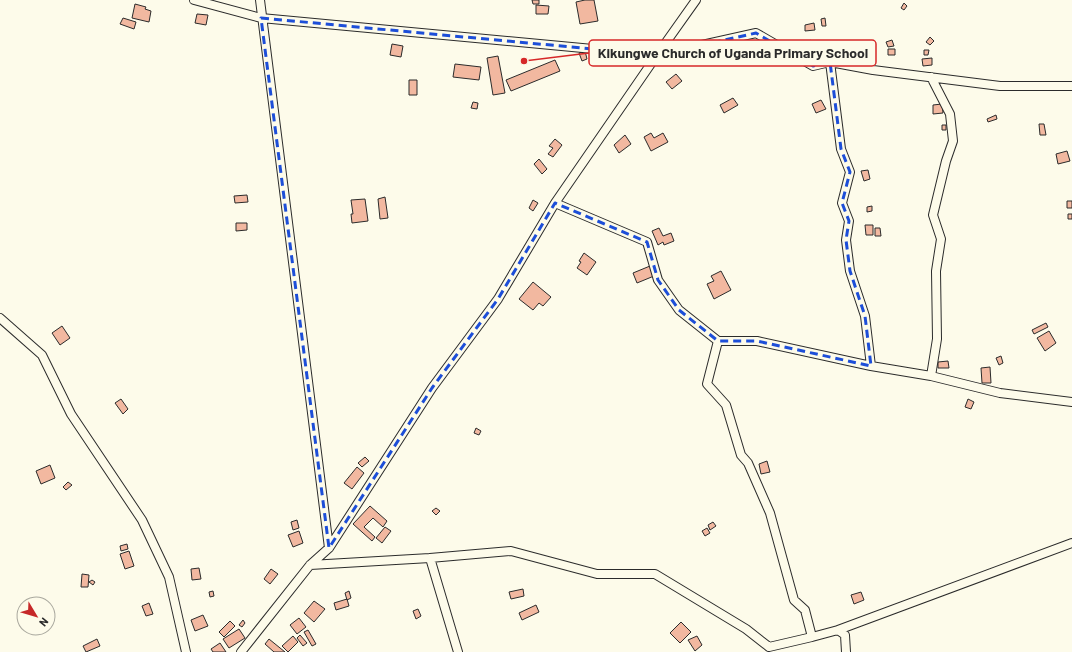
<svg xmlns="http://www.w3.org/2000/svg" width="1072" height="652" font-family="Barlow,sans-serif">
<rect width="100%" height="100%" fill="#fdfbea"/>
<path fill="#f2b8a0" stroke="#2b2b2b" d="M532,0H539V4H533Z
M585,0H594L598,21L580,24L576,2Z
M904,3L907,6L904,10L901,8Z
M135,4L146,7L145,9L151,11L149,22L132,18Z
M536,5L549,6L548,14H536Z
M197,14L208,15L206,25L195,23Z
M123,18L136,22L134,29L120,24Z
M825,18L826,26H822L821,19Z
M814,23L815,30L805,31V25Z
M930,37L934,41L930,45L926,42Z
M811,40L817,48L810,54L803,46Z
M892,40L894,46L888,47L886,42Z
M392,44L403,46L401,57L390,55Z
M888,49H895V55H888Z
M924,50H929L928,55H924Z
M585,51L587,59L582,61L579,53Z
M498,56L505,93L493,95L487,58Z
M932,58V65L923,66L922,59Z
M555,60L560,71L511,91L506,80Z
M455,64L481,67L479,80L453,77Z
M676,74L682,81L672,89L666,82Z
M409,80H417V95H409Z
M733,98L738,105L724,113L720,105Z
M821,100L826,109L816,113L812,104Z
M473,102L478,103L477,109L471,108Z
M942,104L943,113L933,114V105Z
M996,115L997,119L988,122L987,119Z
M1039,124H1044L1046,135H1040Z
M942,125H946V130H942Z
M651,133L654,138L663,133L668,142L651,151L644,137Z
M625,135L631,144L619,153L614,145Z
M555,139L562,145L553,157L548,154L553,148L549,146Z
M1067,151L1070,161L1058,164L1056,154Z
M539,159L547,169L542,174L534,164Z
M868,170L870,179L864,181L861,171Z
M247,195L248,202L235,203L234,196Z
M385,197L388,218L380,219L378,199Z
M365,199L368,221L352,223L351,214H353L351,200Z
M533,200L538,203L533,211L529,208Z
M1067,201H1072V208H1067Z
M872,206V211L867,212V207Z
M1068,214H1072V219H1068Z
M236,223H247V230L236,231Z
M865,225H873V235H866Z
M659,228L663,236L671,233L674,241L664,245L663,242L658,245L652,231Z
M875,228H880L881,236H875Z
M584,253L596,262L587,275L577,268L581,262L579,261Z
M650,266L654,276L637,283L633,273Z
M721,271L731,290L714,299L707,284L714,281L711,276Z
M533,282L551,297L543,306L539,303L533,310L519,299Z
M1046,323L1048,327L1034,334L1032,330Z
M62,326L70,338L60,345L52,333Z
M1049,331L1056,343L1045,351L1037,338Z
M1001,356L1003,363L999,365L996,358Z
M948,361L949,368H938V362Z
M990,367L991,383H982L981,368Z
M121,399L128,409L123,414L115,403Z
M968,399L974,402L971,409L965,407Z
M476,428L481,431L479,435L474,433Z
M365,457L369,461L362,467L358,463Z
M767,461L770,472L761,474L759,464Z
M50,465L55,478L41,484L36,471Z
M357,467L364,473L352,489L344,483Z
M68,482L72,485L66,490L63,487Z
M370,506L387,521L383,527L373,518L364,527L375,537L372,541L353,524Z
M436,508L440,511L436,515L432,511Z
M297,520L299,528L293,530L291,522Z
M713,522L716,526L710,530L708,525Z
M385,527L391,531L382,543L376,538Z
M707,528L710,533L705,536L702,531Z
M299,531L303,543L293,547L288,535Z
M127,544L128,549L121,551L120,546Z
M129,551L134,566L125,569L120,554Z
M199,568L201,579L192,580L191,569Z
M271,569L278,574L270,584L264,579Z
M82,574L89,575L88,587H81Z
M92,580L95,582L93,585L89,582Z
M523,589L524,596L511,599L509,592Z
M213,591L214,596L210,597L209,592Z
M349,591L351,598L347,600L345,593Z
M861,592L864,600L854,604L851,595Z
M347,599L349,606L336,610L334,603Z
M314,601L325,609L314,622L304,613Z
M149,603L153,614L146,616L142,606Z
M536,605L539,612L522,620L519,613Z
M418,609L421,616L416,619L413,611Z
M203,615L208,626L195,631L191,620Z
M299,618L306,627L297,634L290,625Z
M243,620L245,623L242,627L239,625Z
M230,621L235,626L224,637L219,632Z
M681,622L691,632L680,643L670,633Z
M239,629L245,638L229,648L223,639Z
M308,630L316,644L312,646L304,632Z
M300,635L307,643L303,646L297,638Z
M293,636L298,642L288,652L282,646Z
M697,636L702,645L695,651L688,640Z
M97,639L100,646L86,652L83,646Z
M269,639L285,652H274L265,644Z
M220,643L226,652H213L211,649Z"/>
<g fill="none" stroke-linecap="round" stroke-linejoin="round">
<defs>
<path id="minor" d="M194,0L261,18L657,55L756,33L813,66L830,62L873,70L1000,86H1072
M260,0L329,548
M830,62L841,149L850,172L842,203L849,221L846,240L850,271L865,316L871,366L931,376L1000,393L1072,402
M555,203L647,242L658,280L679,310L718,341
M0,318L42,355L71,414L142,520L169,577L186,652
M931,376L937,339L936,271L941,239L933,215L946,161L953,141L950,114L931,77
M430,558L511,551L597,574H655L746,629L769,647L812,637L838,630L845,635L846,652
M310,565L430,558L458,652
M838,630L1072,543
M812,637L805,610L794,600L770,513L748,463L741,455L726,405L707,384L718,341H757L871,366
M241,652L310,565L329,548L432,388L498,299L555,203L657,55L696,0"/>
</defs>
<use href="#minor" stroke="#2b2b2b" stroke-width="10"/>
<use href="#minor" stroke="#fdfbea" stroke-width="8"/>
</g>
<path fill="none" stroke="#1d4ed8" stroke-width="3" stroke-dasharray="8 5" stroke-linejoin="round" d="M261,18L657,55L756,33L813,66L830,62L841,149L850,172L842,203L849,221L846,240L850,271L865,316L871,366L757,341H718L679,310L658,280L647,242L555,203L498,299L432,388L329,548Z"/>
<path fill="none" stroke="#d62828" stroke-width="1.5" d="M524 61L589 53"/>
<circle fill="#d62828" stroke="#fdfbea" stroke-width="1.5" cx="524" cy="61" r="4"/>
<rect fill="#fdfbea" stroke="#d62828" stroke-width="1.5" x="589" y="40" width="287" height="26" rx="4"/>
<g font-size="14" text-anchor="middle" font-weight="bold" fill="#2b2b2b">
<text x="733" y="58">Kikungwe Church of Uganda Primary School</text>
</g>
<g transform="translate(36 616) rotate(128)"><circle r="19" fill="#fdfbea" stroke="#a9a89e"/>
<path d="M0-3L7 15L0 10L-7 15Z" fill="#c62828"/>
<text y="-6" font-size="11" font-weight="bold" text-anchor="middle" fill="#2b2b2b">N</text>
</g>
</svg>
